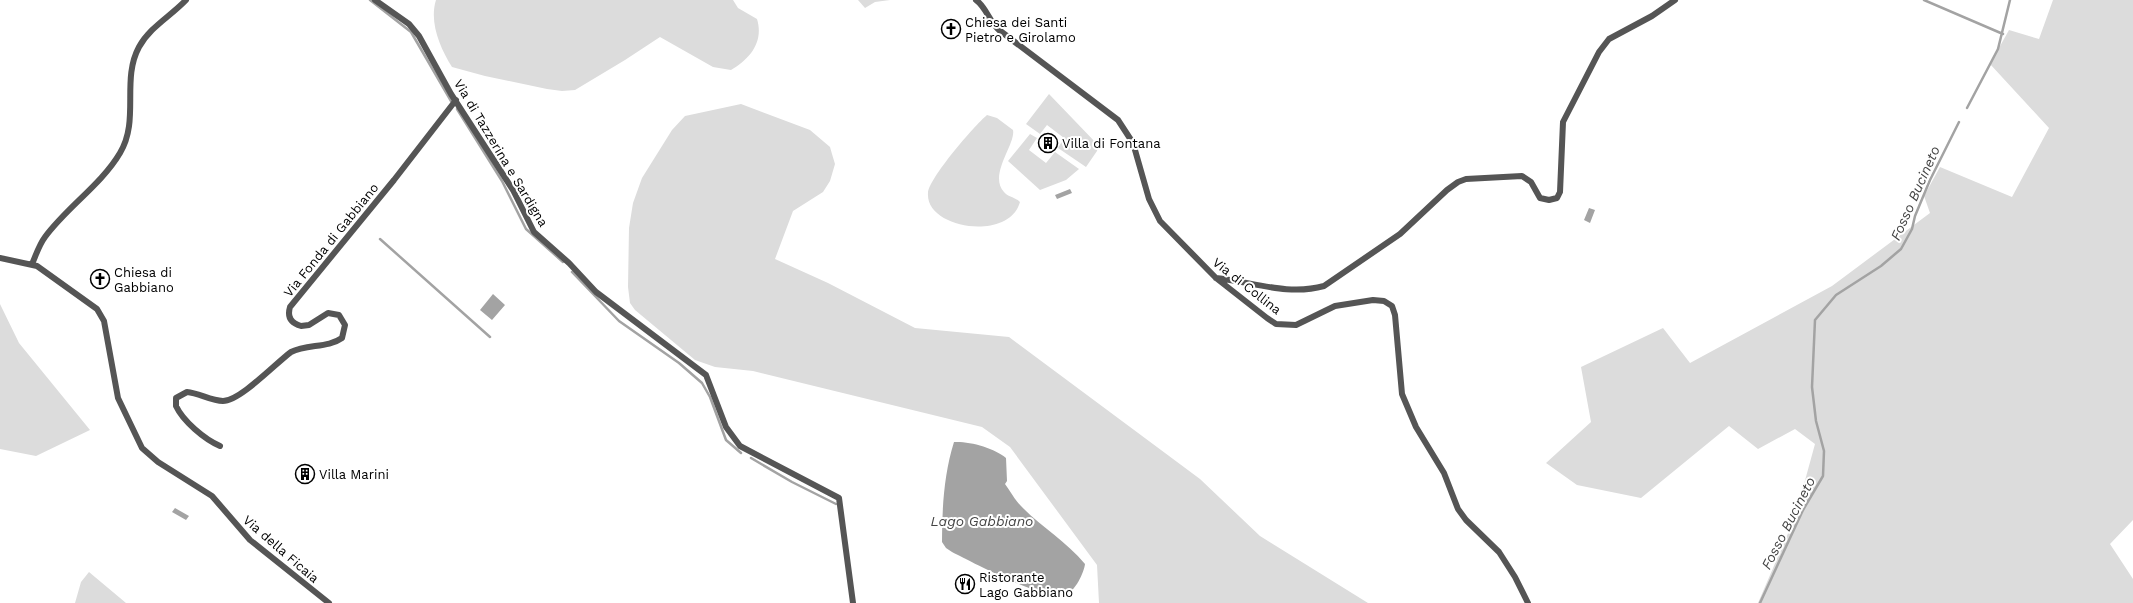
<svg xmlns="http://www.w3.org/2000/svg" width="2133" height="603" font-family="'Work Sans',sans-serif">
<rect width="100%" height="100%" fill="#fff"/>
<path fill="#dcdcdc" d="M436,0H733L738,8L757,19C764,42 750,59 731,70L713,67L660,37L625,60L575,90L562,91L547,89L485,76L452,67C440,48 429,22 436,0Z
M858,0H890L875,2L865,8Z
M2053,0H2133V520L2110,544L2133,579V603H1758L1795,517L1815,444L1795,429L1758,449L1729,426L1641,498L1577,485L1546,463L1591,422L1581,367L1663,328L1690,363L1832,286L1930,213L1924,196L1940,167L2012,197L2049,128L1990,64L2009,30L2039,39Z
M1049,94L1098,145L1097,151L1086,167L1058,148L1064,138L1047,125L1040,134L1026,124Z
M741,104L810,130L830,147L832,154L835,164L830,181L823,192L793,211L775,259L828,283L915,328L1009,337L1200,479L1260,536L1368,603H1099L1097,565L1010,447L982,427L753,371L715,367L695,360L635,310L630,303L628,287L629,228L633,203L642,178L672,130L685,116Z
M987,115L997,118L1013,130C1016,144 988,175 1004,192C1008,197 1015,197 1020,202C1009,242 925,229 928,193C929,178 974,126 987,115Z
M1030,134L1037,138L1029,150L1046,163L1055,152L1079,169L1066,180L1040,190L1008,161Z
M0,304L19,343L90,430L36,456L0,449Z
M89,572L126,603H75L81,582Z"/>
<path fill="#a3a3a3" d="M1070,189L1072,193L1057,199L1055,195Z
M1589,208L1595,210L1590,223L1584,220Z
M493,294L505,305L492,320L480,310Z
M954,442C969,441 995,448 1006,458L1007,481L1005,484C1010,491 1015,500 1021,506C1041,527 1066,541 1085,564C1084,573 1075,591 1066,595C1049,603 972,562 952,552L946,548L942,542C942,508 944,474 954,442Z
M175,508L189,516L186,520L172,512Z"/>
<g fill="none" stroke-linecap="round" stroke-linejoin="round">
<path stroke="#a3a3a3" stroke-width="2.5" d="M370,0L411,32L451,101
M1924,0L2003,34
M1967,108L1998,49L2010,0
M457,109L502,181L526,229L563,262
M380,239L490,337
M572,272L619,321L679,363L702,383L710,397L726,440L741,453
M751,458L792,482L836,504
M1760,603L1803,510L1823,476L1824,451L1816,421L1812,387L1815,320L1836,295L1881,266L1901,249L1912,229L1915,216L1930,180L1959,122"/>
<path stroke="#555" stroke-width="6" d="M375,0L409,24L419,36L451,94L513,190L534,232L569,263L596,292L706,375L726,427L740,446L839,498L853,603
M976,0C986,7 989,21 999,30L1118,120L1133,143L1149,199L1160,221L1216,278L1267,318L1276,324L1296,325L1335,306L1373,300L1384,301L1392,306L1395,315L1402,394L1416,427L1444,473L1458,509L1466,520L1499,552L1515,577L1528,603
M0,258L37,266L97,309L104,321L118,398L142,448L158,462L212,496L250,540L329,603
M32,264C36,255 39,245 45,237C67,207 101,185 120,153C140,120 121,80 139,47C150,27 171,16 186,0
M1216,278C1253,282 1288,296 1324,286L1400,234L1447,190L1458,182L1466,179L1522,176L1531,182L1540,198L1549,200L1557,198L1560,192L1563,122L1599,52L1609,39L1652,16L1675,0
M220,446C204,439 183,421 176,406V398L187,392C199,393 211,401 223,401C240,401 276,363 291,352C307,344 328,348 342,338L345,325L339,315L328,313L309,325L301,326C291,323 287,317 290,307L394,180L456,100"/>
</g>
<defs>
<symbol id="church-ring" viewBox="-11 -11 22 22"><circle r="9.5" fill="#fff" stroke="#000" stroke-width="1.5"/><path d="M-1.2-6h2.4v3.5h3.3v2.4h-3.3V6h-2.4V-.1h-3.3v-2.4h3.3Z" fill="#000"/></symbol>
<symbol id="building-ring" viewBox="-11 -11 22 22"><circle r="9.5" fill="#fff" stroke="#000" stroke-width="1.5"/><path d="M-4-6H4V6H1V3H-1V6H-4ZM-2.5-4.3h1.7v1.8h-1.7ZM.8-4.3h1.7v1.8H.8ZM-2.5-1h1.7V.8h-1.7ZM.8-1h1.7V.8H.8Z" fill="#000"/></symbol>
<symbol id="restaurant-ring" viewBox="-11 -11 22 22"><circle r="9.5" fill="#fff" stroke="#000" stroke-width="1.5"/><path d="M-5-6h1v4h1v-4h1v4h1v-4h1v5L-1.5 .5V6h-2V.5L-5-1ZM5-6V6H3V1.5H1.5Q1.5-4 5-6Z" fill="#000"/></symbol>
</defs>
<g fill-rule="evenodd">
<use href="#church-ring" x="940" y="18" width="22" height="22"/>
<use href="#building-ring" x="1037" y="132" width="22" height="22"/>
<use href="#church-ring" x="89" y="268" width="22" height="22"/>
<use href="#building-ring" x="294" y="463" width="22" height="22"/>
<use href="#restaurant-ring" x="954" y="573" width="22" height="22"/>
</g>
<g text-anchor="middle" dominant-baseline="central" stroke-width="4" stroke-linejoin="round" paint-order="stroke">
<g font-size="13" fill="#000" stroke="#fff" text-anchor="start">
<text x="965" y="22">Chiesa dei Santi<tspan x="965" dy="15">Pietro e Girolamo</tspan></text>
<text x="1062" y="143">Villa di Fontana</text>
<text x="114" y="272">Chiesa di<tspan x="114" dy="15">Gabbiano</tspan></text>
<text x="319" y="474">Villa Marini</text>
<text x="979" y="577">Ristorante<tspan x="979" dy="15">Lago Gabbiano</tspan></text>
</g>
<g font-size="13" fill="#000" stroke="#fff">
<text transform="translate(501 153) rotate(59)">Via di Tazzerina e Sardigna</text>
<text transform="translate(331 240) rotate(-51)">Via Fonda di Gabbiano</text>
<text transform="translate(1247 286) rotate(38)">Via di Collina</text>
<text transform="translate(281 549) rotate(41)">Via della Ficaia</text>
</g>
<g font-size="14" font-style="italic" fill="#444" stroke="#fff">
<text transform="translate(1915 193) rotate(-66)">Fosso Bucineto</text>
<text x="982" y="521">Lago Gabbiano</text>
<text transform="translate(1788 523) rotate(-63)">Fosso Bucineto</text>
</g>
</g>
</svg>
